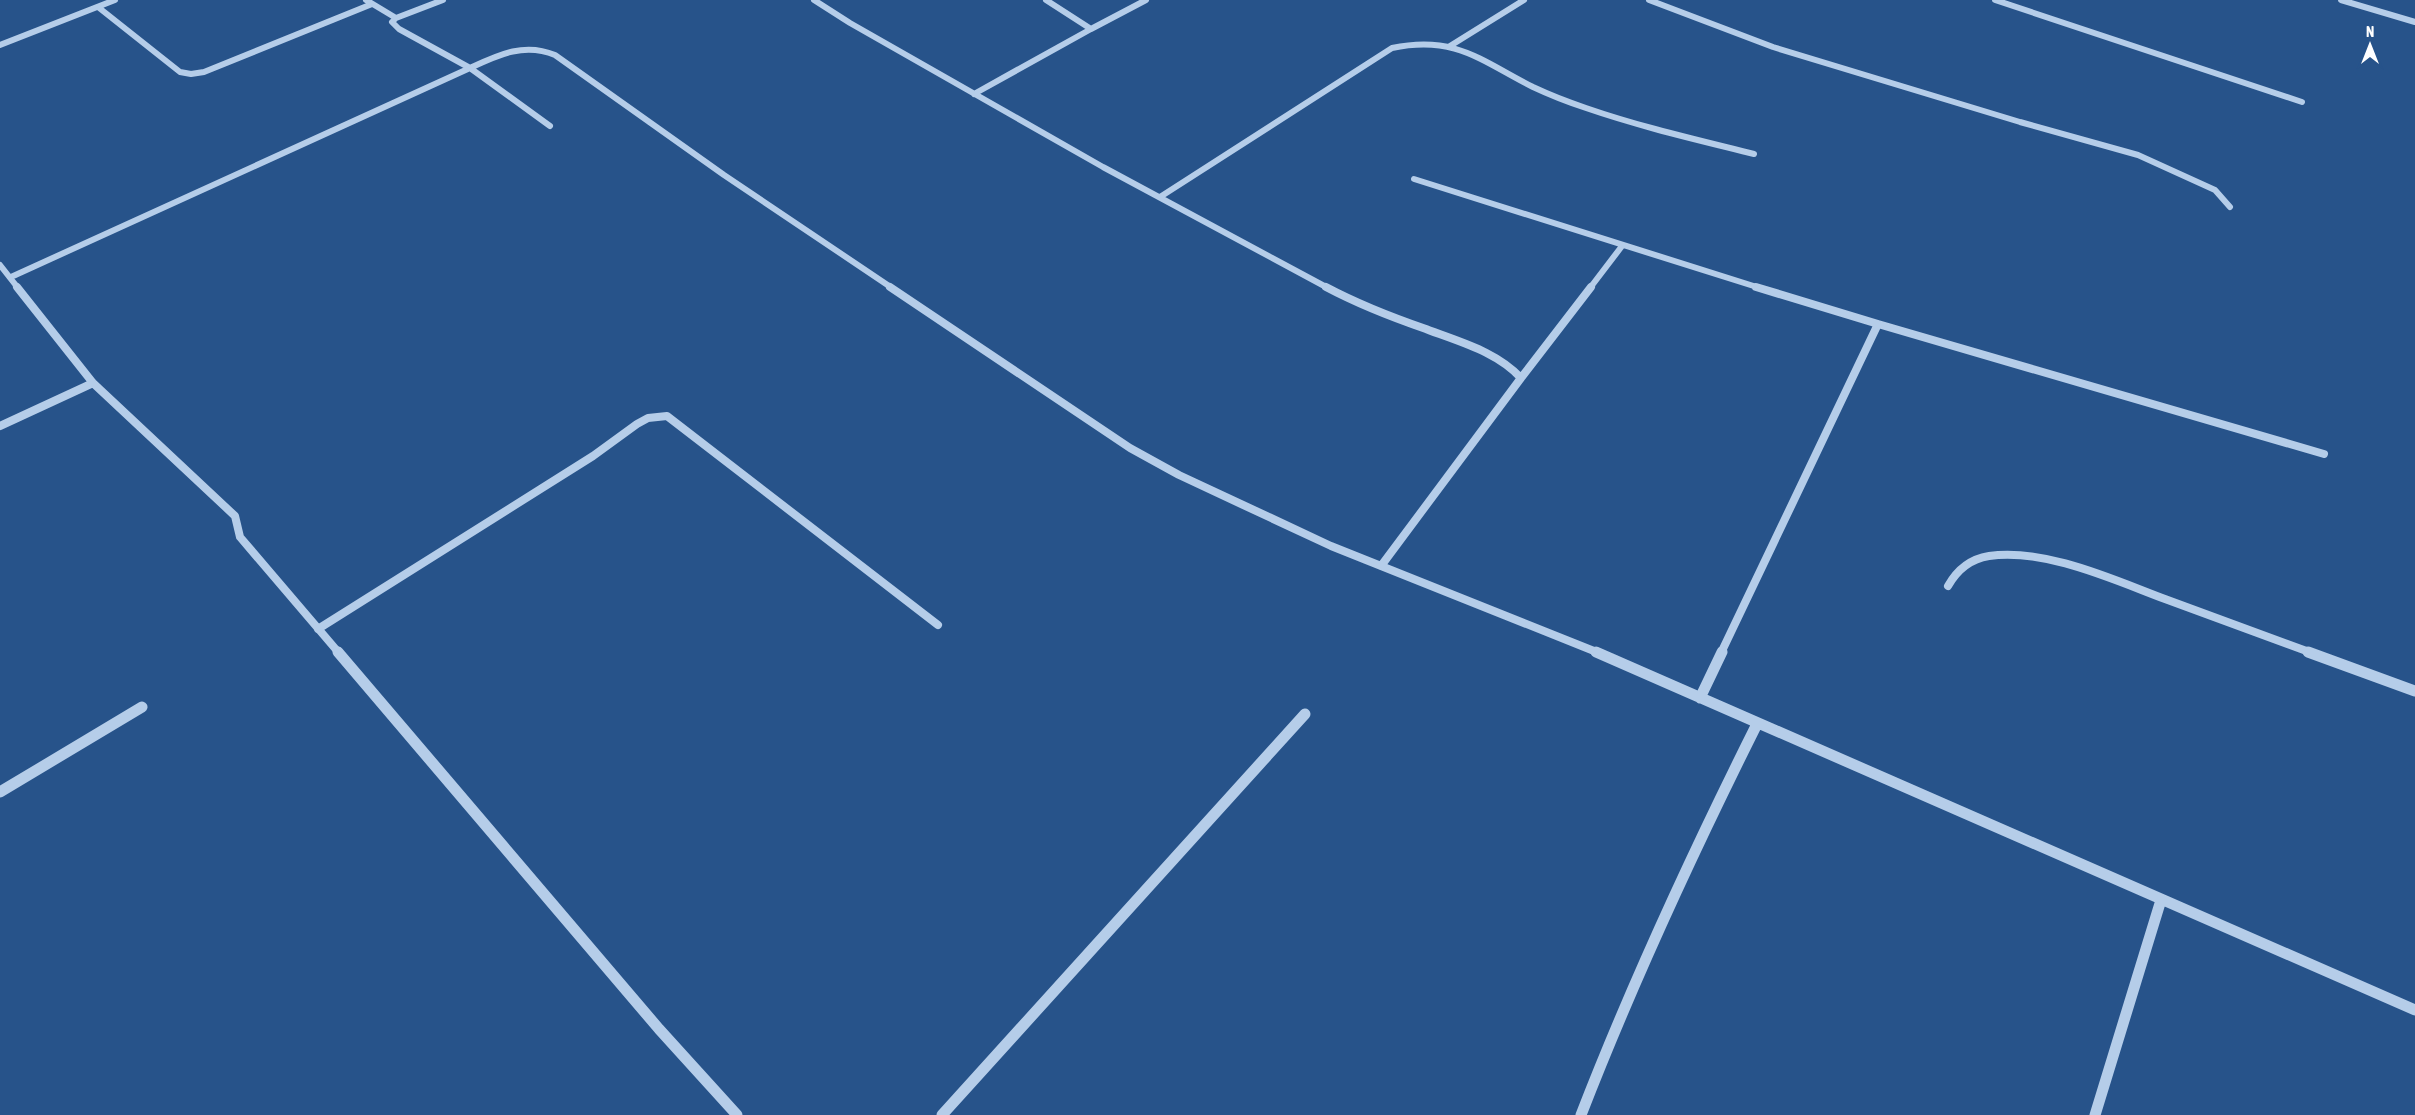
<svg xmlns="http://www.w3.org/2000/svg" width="2415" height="1115" font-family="'Asap Condensed',sans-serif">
<rect width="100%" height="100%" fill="#27538a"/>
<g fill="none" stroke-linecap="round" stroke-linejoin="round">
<path stroke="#b5cde9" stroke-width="6" d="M366,0L396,18L392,22L399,29L470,68C498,55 524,42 555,55L724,175L892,288
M814,0L850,23L1103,167L1328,288
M1046,0L1091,29L1146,0
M1649,0L1773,47L2020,122L2138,155L2215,190L2230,207
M1995,0L2302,102
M2341,0L2415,22
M98,7L180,72L191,74L204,72L372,4
M396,18L443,0
M0,45L115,0
M1450,46L1524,0
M974,94L1091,29
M1414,179L1760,288
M1160,197L1392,48C1455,35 1480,60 1533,87C1550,95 1568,102 1586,108C1641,127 1698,140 1754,154
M0,265L18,288
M11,277L470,68L550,126
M1590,288L1622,246"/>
<path stroke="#b5cde9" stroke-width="8" d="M17,287L93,383L235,516L240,537L339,653
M890,287L1130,448L1179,475L1331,546L1599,653
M1326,287C1358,304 1391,317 1426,329C1459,342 1496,351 1521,378L1381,566
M1878,324L2324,454
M1521,378L1591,287
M0,426L93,383
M1948,586C1957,570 1970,559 1989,556C2046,548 2114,580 2165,599C2214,617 2263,635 2312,653
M318,629L593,456L637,424L648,418L667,416L938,625
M1721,653L1878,324L1756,287"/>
<path stroke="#b5cde9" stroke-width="11" d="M338,652L659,1029L737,1115
M1596,652L2415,1010
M2308,652L2415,691
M1700,698L1722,652
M0,792L142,707
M942,1115L1305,714
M1581,1115C1633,981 1693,852 1757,724
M2095,1115L2161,900"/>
</g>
<g transform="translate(2370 45)" stroke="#27538a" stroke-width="4" paint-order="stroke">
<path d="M0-4L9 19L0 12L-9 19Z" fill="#ffffff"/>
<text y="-8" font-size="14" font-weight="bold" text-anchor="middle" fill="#ffffff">N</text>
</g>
</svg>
